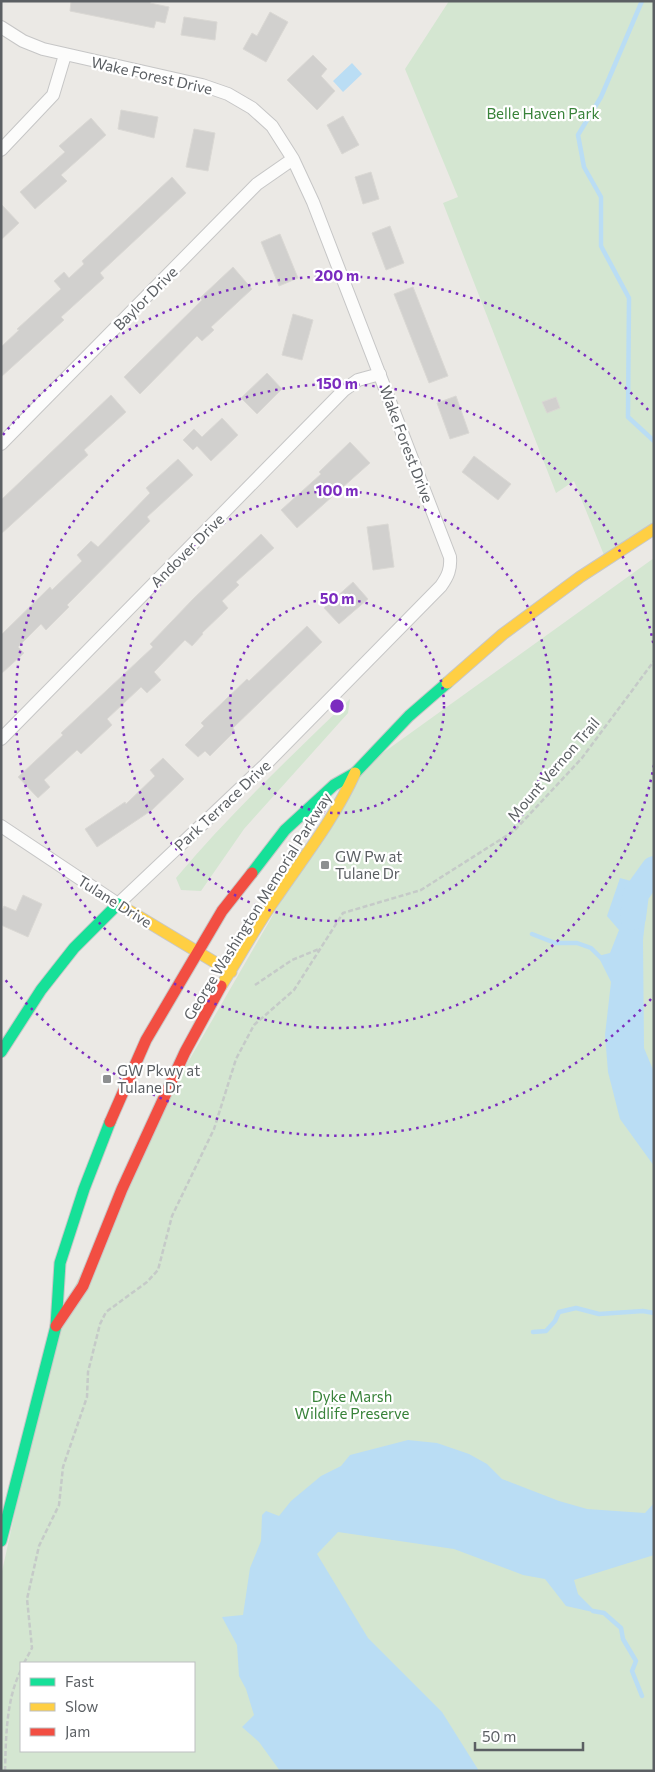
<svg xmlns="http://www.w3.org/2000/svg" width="655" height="1772" font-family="Commissioner,sans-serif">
<rect width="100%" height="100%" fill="#ebe9e5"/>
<path fill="#d4e6d1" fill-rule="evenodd" d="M449,1H654V532L606,560L574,481L556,493L443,203L458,197L405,69Z
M654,558V1771H1V1576L56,1326L151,1126L355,773ZM21,1663H194V1751H21Z
M350,699L348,713L244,829L201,891L181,890L176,878C230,814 290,757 350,699Z"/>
<path fill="#baddf4" d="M352,63L362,74L343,92L333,81Z
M620,878L653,887L648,896L643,940L644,1048L654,1072V1166L620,1119L608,1072L605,1035L611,982L598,956L610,953L619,930L607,916Z
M408,1440L437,1443L469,1454L487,1464L502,1479L559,1501L587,1509L645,1513L654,1503V1555L574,1580L578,1594L597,1613L566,1606L545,1579L523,1575L454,1549L338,1532L317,1554L368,1638L442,1712L479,1771H280L259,1742L242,1727L254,1715L246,1689L239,1676L237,1645L222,1617L243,1615L250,1568L261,1541L262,1515L266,1511L279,1516L291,1501L321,1476L341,1466L350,1455Z"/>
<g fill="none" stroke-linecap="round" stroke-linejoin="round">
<path stroke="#baddf4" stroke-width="4.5" d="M642,1L601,97L578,135L584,167L601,197V246L629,298L628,417L654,441
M532,934L555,943H577L591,948L601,958
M533,1332L546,1331L555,1321L559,1312L576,1308L599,1314L643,1311L654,1313
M593,1611L604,1613L621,1628L623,1639L636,1661L632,1671L642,1696"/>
<path stroke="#baddf4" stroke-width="26" d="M633,917L636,894L654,869"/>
</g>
<path fill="#d1d0ce" stroke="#dad8d4" d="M71,1H151L150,3L169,7L165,23L156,21L154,28L70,11Z
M270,12L288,22L266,62L243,49L252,33L257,36Z
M184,17L217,22L215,40L181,35Z
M313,55L327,69L321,76L335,91L317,110L287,80Z
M121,110L158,117L154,138L118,129Z
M343,116L359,145L342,154L327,125Z
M91,118L106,135L61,175L67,181L35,209L20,192L65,152L59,146Z
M194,129L215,133L208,171L186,167Z
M371,172L379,199L363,204L355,177Z
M172,177L186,193L100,273L104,278L61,317L64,320L1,377V347L19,330L17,329L61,289L54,281L64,272L69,278L84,264L82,261Z
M1,204L19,223L1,240Z
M390,226L404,263L386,270L372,233Z
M280,234L298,278L279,286L261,242Z
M233,267L252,289L211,327L214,330L202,341L197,336L140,394L124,377L202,300L200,298Z
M413,287L448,376L429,383L394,294Z
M293,314L313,320L302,360L282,355Z
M267,373L282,389L257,414L241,398Z
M111,395L126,412L84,450L88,455L1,534V500Z
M456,396L469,433L450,439L437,403Z
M556,397L560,408L547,413L542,402Z
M222,418L238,435L211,461L197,446L193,450L183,440L194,429L202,437Z
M350,442L370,463L297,528L281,510L321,474L319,472Z
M474,456L511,484L498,500L462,472Z
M178,459L193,475L147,517L150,521L67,605L69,607L46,630L41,624L18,647L24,653L1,674V635L50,587L52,590L82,561L77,555L91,541L98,547L150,493L146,488Z
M388,524L394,567L373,570L367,527Z
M261,534L274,548L236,582L239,585L222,601L228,608L202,633L203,634L192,646L185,640L154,672L161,680L147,693L141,687L107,719L112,725L81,754L77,750L44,780L50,787L38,798L18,777L63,735L61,733L153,647L150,644L194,598Z
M353,582L368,599L339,624L324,608Z
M307,626L322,642L233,728L235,731L210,756L205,751L198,757L185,745L204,726L201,723L247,679L249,681Z
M163,758L184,779L152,810L97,847L85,829L125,802L126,804L155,776L150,770Z
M23,895L42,904L28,937L1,925V912L4,906L16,911Z"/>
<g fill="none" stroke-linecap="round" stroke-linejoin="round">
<defs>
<path id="street" d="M1,27L23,41L43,49L202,85L228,94L252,108L272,126L293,159L313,202L450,557C451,569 448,576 441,586L266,764L118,904L1,826
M1,150L53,95L65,55
M1,444L257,184L293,159
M1,739L344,390L358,380L380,374"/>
<path id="fast" d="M252,873L285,830L334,785L355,773L409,716L447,683
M1,1052L41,990L74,948L118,904L123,907
M1,1541L56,1326L60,1263L84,1189L110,1122"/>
<path id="slow" d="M447,683L503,634L580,577L654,529
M123,907L231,972
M221,986C240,956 257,924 278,895C306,854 334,819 355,773"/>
<path id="jam" d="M110,1122L146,1040L222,911L252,873
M56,1326L83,1286L122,1189L185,1052L221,986"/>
</defs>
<use href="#street" stroke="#c6c6c6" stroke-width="14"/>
<use href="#fast" stroke="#c7c7c7" stroke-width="13"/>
<use href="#slow" stroke="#c7c7c7" stroke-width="13"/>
<use href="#jam" stroke="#c7c7c7" stroke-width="13"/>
<path stroke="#c5cac8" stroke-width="2.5" stroke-dasharray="5 2.5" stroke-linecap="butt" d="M255,985L292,960L319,949
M24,1663L32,1648L27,1599L39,1546L59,1505L63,1467L87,1397L88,1372L100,1324L106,1312L147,1282L158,1270L172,1216L214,1129L236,1059L254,1025L294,990L343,913L421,890L514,831L582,758L654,661
M5,1771C6,1737 6,1700 21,1670"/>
<use href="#street" stroke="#fcfcfb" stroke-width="12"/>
<use href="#fast" stroke="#16e098" stroke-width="11"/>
<use href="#slow" stroke="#ffcf43" stroke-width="11"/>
<use href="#jam" stroke="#f24e42" stroke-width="11"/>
</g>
<g fill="none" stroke="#7b2cbf" stroke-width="2.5" stroke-dasharray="2.5 5">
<circle cx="337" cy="706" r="107"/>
<circle cx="337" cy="706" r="215"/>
<path d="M654 765A322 322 0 1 1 654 647"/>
<path d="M651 999A430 430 0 0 1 3 977M3 435A430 430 0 0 1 651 413"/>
</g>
<g fill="#8d8f90" stroke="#fff" stroke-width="2">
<rect x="320" y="860" width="10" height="10" rx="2.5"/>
<rect x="102" y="1074" width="10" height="10" rx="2.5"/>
</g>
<g text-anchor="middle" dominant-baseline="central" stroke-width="4.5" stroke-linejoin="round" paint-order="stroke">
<g font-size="15" fill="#5b5f63" stroke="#fff">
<text transform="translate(152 75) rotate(13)">Wake Forest Drive</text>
<text transform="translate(145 298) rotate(-45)">Baylor Drive</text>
<text transform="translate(407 444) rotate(69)">Wake Forest Drive</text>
<text transform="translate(187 550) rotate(-45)">Andover Drive</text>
<text transform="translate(553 769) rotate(-49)">Mount Vernon Trail</text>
<text transform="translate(222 805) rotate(-43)">Park Terrace Drive</text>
<text transform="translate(115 901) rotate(32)">Tulane Drive</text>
<text transform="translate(257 906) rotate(-58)">George Washington Memorial Parkway</text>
</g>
<g font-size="15" fill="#39833a" stroke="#fff">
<text x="543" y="113">Belle Haven Park</text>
<text x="352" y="1396">Dyke Marsh<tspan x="352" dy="17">Wildlife Preserve</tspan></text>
</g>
<g font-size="15" fill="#5b5f63" stroke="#fff" text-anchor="start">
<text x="335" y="856">GW Pw at<tspan x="335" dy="17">Tulane Dr</tspan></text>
<text x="117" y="1070">GW Pkwy at<tspan x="117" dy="17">Tulane Dr</tspan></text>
</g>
</g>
<circle cx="337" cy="706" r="8" fill="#7b2cbf" stroke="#fff" stroke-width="2.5"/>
<g font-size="15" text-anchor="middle" font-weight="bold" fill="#7b2cbf" stroke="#fff" stroke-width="4.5" stroke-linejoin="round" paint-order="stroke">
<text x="337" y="281">200 m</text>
<text x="337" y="389">150 m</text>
<text x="337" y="496">100 m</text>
<text x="337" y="604">50 m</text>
</g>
<rect width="655" height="1772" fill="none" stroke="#5b5f63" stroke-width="5"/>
<rect x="20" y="1662" width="175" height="90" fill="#ffffff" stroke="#bdbfc1"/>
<rect x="30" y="1678" width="25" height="8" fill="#16e098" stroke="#bdbfc1"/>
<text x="65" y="1687" font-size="15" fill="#5b5f63">Fast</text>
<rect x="30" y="1703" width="25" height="8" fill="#ffcf43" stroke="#bdbfc1"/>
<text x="65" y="1712" font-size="15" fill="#5b5f63">Slow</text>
<rect x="30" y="1728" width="25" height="8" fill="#f24e42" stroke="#bdbfc1"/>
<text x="65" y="1737" font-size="15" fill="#5b5f63">Jam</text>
<path d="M475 1742v8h108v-8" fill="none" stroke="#5b5f63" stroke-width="2.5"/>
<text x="482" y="1742" font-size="15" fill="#5b5f63" stroke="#ffffff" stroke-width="4" paint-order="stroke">50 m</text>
</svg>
